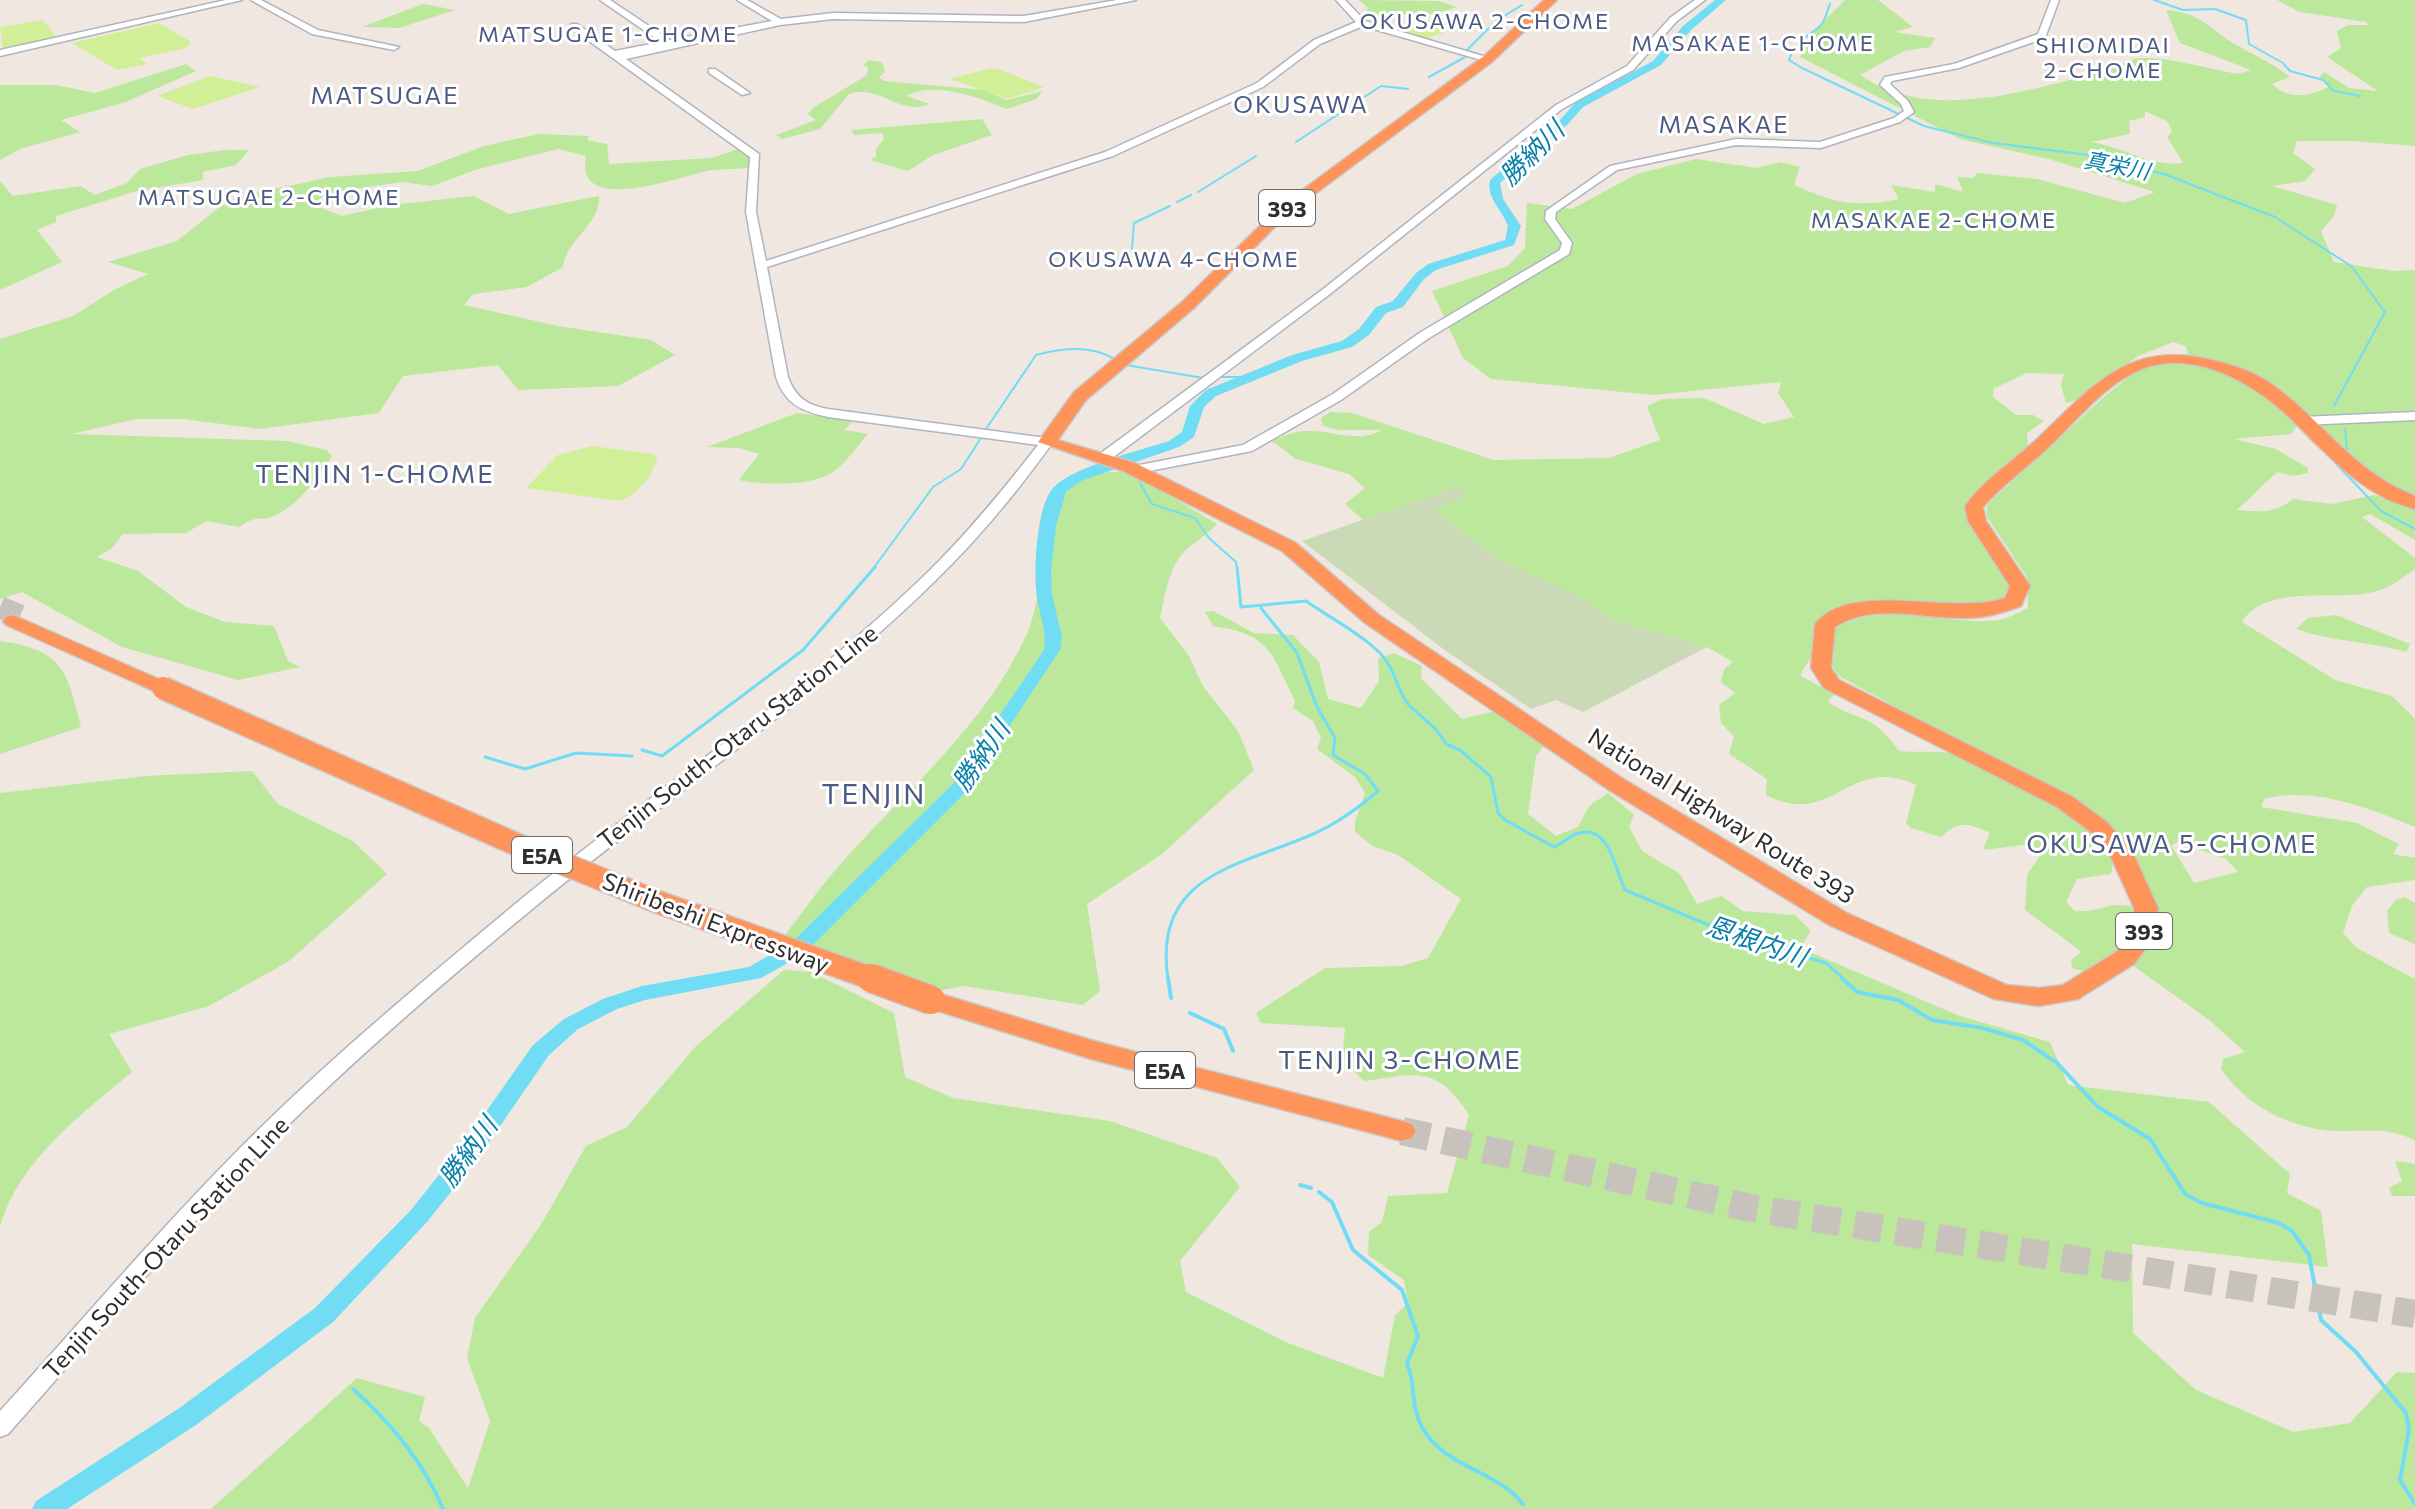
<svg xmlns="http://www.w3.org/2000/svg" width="2415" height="1509" font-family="Commissioner,'Noto Sans JP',sans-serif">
<rect width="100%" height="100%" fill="#efe7e0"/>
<path fill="#bce89b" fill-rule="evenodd" d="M1359,0L1439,1L1457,7C1420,21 1403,9 1371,20L1365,13L1368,8Z
M1845,0H1878L1913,27L1894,32L1935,38L1930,47L1904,51L1860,75C1931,124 2026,90 2102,72C2114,69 2130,58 2141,58C2169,57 2209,69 2238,74L2251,70L2180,43L2166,10C2204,13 2210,31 2240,47C2257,57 2274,64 2290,77L2272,84C2288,100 2310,97 2328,87L2320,77L2324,72L2349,88L2378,91L2327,57L2341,48L2337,31L2348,25H2368L2366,22L2300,12L2277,0H2415V146L2354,141H2297L2293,153L2315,169L2305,181L2272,186L2337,205L2334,216L2321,231L2334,262L2393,271L2415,270V497L2367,475L2287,394L2250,371L2188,355L2186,346L2173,342L2138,356L2085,397L2066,403L2061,385L2064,374L2027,373L1993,389V397L2016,415H2033L2044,421L2027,433L2028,449L1968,501L1967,507L2012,586L2007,596L1997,604C1963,604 1838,596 1819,619C1809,629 1817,643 1813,655C1809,663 1803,665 1801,676L1834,694L1828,702C1864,725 1869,710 1899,751C1917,753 1937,750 1955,754C1986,761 2134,836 2110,874L2077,879L2066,902L2075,911C2100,913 2108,900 2134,907L2125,926L2114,933L2118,952C2105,965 2091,976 2072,968L2071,960L2082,952L2025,910L2027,875L2042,853L2024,845L1983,850L1990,833C1968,823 1959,820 1941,837L1911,828L1906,823L1916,785C1850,753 1832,830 1766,795L1767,779L1729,754L1734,736L1721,723L1719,705L1735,693L1721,682L1724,669L1733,662L1707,647L1614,620L1578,597L1503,562L1431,509L1467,496L1457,487L1363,520L1345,504L1365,488L1349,474L1296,459L1272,441C1284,436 1294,431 1308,431C1333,430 1358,444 1382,430H1337L1322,425L1321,418L1330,412L1352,413L1494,460L1609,458L1660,440L1647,406L1663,399L1704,398L1764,424L1794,417L1778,393L1781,382L1653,395L1491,379L1463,358L1432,291L1508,266L1525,248L1527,203L1572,209L1637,174L1696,159L1757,168L1780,162L1800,167L1794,185C1835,203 1854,208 1899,199L1891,185L1935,192V185C1944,184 1953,191 1963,191L1957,177L1973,178L1977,173L2037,179L2125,203L2155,192L2049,159L1960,139L1800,57L1808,37ZM2145,111L2167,121L2172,131L2167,137L2183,163C2154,168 2120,146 2091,142L2130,134L2129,121L2145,117Z
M423,4L455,10L399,28L362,27Z
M869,60L882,62L885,72L879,77L884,81L984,90L1007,100L1043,91L1036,99L1007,109C981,98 932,80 907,96L929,104C901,117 880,84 849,94L820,129L782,139L776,135L816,120L808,114L813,108L867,75L868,67L863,65Z
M186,64L196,71L126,102L61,120L80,132L20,149L0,160V85H56L95,93Z
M982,119L992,135L933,155L908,171L870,160L877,156L875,150L884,139L883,133L854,135L851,130Z
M539,134L589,136L587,140L607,144L609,164L712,158L741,148L751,156L749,168C737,169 724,169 712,170C686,174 573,219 586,156L558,149L478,169L432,186L401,182L324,194L318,202L321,208L342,216L391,205L473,196L509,214L599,196C601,224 566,240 563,267L527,287L473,294L464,305L558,326L651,340L675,355L618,386L518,390L498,365L403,376L379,413L259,429L184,419H136L72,434L287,441L327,450L332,457C317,478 299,505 274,516C260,522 257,514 239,527L206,521L186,533L123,534L111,549L97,557L138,571L186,607L225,622L274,626L288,661L300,667L238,680L122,647L22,592L0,599V339L73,316L114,290L148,274L108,262L177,241L217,209L238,197L330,177L418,171L484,146Z
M225,150H249L236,165L203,172V180L137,191L56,216V222L37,230L62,262L0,290V181L13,196L80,186L95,195L127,183L140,169L188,155Z
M2164,364C2232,366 2250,380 2297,425L2291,434L2234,439L2276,449L2308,468V473L2293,476L2277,472L2237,510C2259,512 2275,514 2293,499L2332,504L2375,495L2415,505V540L2370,514L2362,517L2415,558V569C2405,576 2394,585 2383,589C2345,605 2268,580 2242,622L2335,680L2392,696L2415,719V827C2369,808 2313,786 2264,799L2261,807L2357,823L2399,844L2393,854L2415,858V880L2367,887L2352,906L2343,933L2357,948L2415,979V1140C2379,1124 2360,1134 2324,1130C2284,1125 2244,1103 2221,1069L2223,1059L2245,1052L2208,1019L2131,964L2155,904L2123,840L2094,813L1837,675L1831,662L1836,628C1884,599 1945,627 1998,620C2008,619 2019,612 2028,608L2027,577L1987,517V505L2104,397L2136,371ZM2178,842L2226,859L2238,872L2194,883L2171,845Z
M797,413L854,420L844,430L868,434C857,446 846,463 833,472C811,487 764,485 739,480L759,454L738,448L707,447Z
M1138,471L1157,476L1170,496L1217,524C1208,534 1198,540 1188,548C1169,564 1165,595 1160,618L1189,656L1203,686L1238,731L1254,770L1162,854L1087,904L1100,991L1083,1005L965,986L936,991L787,942L786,933C800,916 813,897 827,880C894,799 985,731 1028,631C1045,593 1042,492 1084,477C1101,471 1120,472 1138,471Z
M1213,611L1254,633L1293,635L1319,662L1328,699L1361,708L1379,681L1378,659L1394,653L1422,666L1421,678L1462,719L1500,710L1546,743L1536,756L1528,814L1556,836L1578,827L1589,806L1608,793L1634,815L1629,826L1642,851L1680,874L1697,904L1721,896L1743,911L1795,915L1811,931L1800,948L1960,1016L2050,1042L2068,1085L2209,1102L2290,1174L2287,1193L2321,1211L2328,1267L2132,1244L2133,1333L2196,1390L2293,1432L2350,1423L2397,1372L2415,1373V1509H211L357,1378L425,1397L419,1421L429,1428L468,1488L490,1421L467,1358L475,1318L542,1223L586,1146L627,1127L696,1046L784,970L811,972L894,1013L905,1077L953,1098L1110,1121L1217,1158L1240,1187L1180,1261L1186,1292L1288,1343L1383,1378L1395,1315L1408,1303L1404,1280L1368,1255L1369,1232L1382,1222L1388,1196L1447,1193L1469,1115C1436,1064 1417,1074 1364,1081L1342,1059L1345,1028L1261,1023L1256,1013L1325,968L1402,966L1428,958L1461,899L1398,855L1373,846L1355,832V822L1365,793L1355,777L1317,749L1321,738L1313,721L1293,708L1295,701C1271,653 1271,634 1213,626L1205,612Z
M2336,615L2410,644L2406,652C2370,641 2332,642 2296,629L2308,618Z
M0,641C63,650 67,670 81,727L0,754Z
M252,771L278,804L353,841L387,874L289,961L209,1006L109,1034L132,1072C81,1114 19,1161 0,1226V793L146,776Z
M2405,897L2415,903V944L2389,933L2387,911L2396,900Z
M2395,1161L2415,1164V1196H2392L2389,1188L2402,1181Z"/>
<path fill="#cbdab6" d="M1457,487L1468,495L1432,510L1503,562L1574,594L1614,620L1707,647L1583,712L1556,700L1531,709L1446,651L1302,541Z"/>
<path fill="#d1ef96" d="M1425,19L1457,28L1424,39L1390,28Z
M43,20L57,38L3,49L0,27Z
M159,23L191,42L186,48L139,58L147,64L117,70L72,43Z
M991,68L998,69L1044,87L1008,99L950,79Z
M210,76L260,87L193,109L157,96Z
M592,446L653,454L657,457C654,475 636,496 619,501L526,488L558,455Z"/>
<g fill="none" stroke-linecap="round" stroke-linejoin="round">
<path stroke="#70ddf5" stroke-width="2" d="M2154,0L2183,10L2215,9L2246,20L2249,44L2283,63L2290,71L2323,80L2334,91L2360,96
M1830,4C1827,11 1825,23 1819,27C1806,38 1795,42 1789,60L1802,68L1924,126L1993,143L2089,155L2164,174L2275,217L2351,266L2385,312L2334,406
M1496,21L1522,5
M1465,52L1493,24
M1429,77L1467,56
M1296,142L1381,86L1408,89
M1198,192L1256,156
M1177,202L1191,195
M1132,249L1134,223L1170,206
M1113,263L1128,253
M1126,365L1203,378
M1221,377H1253
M986,429L1036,355C1062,348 1089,345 1113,358
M2342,450H2347L2345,429
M2324,451L2381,511L2415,529
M1129,460L1135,463
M1140,483L1152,504L1195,518L1209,538L1236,562L1237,569
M873,569L933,487L961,469L981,438"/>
<path stroke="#70ddf5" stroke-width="3" d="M1237,567L1241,607L1306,601C1328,617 1377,642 1389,665C1397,679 1398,691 1408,704C1421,718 1437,726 1446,744L1460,750L1491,777L1498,813L1505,820L1554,847C1562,844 1568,837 1576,834C1610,822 1615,870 1625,890L1723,931L1826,963L1845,980
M642,750L662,756L803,650L875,567
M485,757L525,769L576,753L632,756
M1168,980C1153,875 1234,868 1311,835C1337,824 1357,809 1378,791L1365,774L1333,755L1335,738L1317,707L1297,653L1261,608"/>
<path stroke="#70ddf5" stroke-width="4" d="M1168,978L1171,998
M1842,978L1857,992L1898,1000L1932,1020L1982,1028L2023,1040L2057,1063L2098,1107L2150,1139L2185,1194L2202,1203L2279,1223L2292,1231L2309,1255L2321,1320L2356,1352L2406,1413L2409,1430L2400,1480L2415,1504
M1190,1013L1224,1029L1233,1051
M1300,1185L1311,1188
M1319,1192L1332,1202L1353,1250L1402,1290L1418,1336L1407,1363C1417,1386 1409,1405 1423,1429C1446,1468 1496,1470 1523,1504
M353,1389C391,1423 423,1461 443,1509"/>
<path fill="#70ddf5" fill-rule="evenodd" d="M1715,0H1726L1691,30L1661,65L1583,107L1568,124L1500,183L1503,199L1521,226L1514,245L1436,270L1424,279L1403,307L1386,313L1369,335L1352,347L1302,361L1216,396L1204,407L1194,437L1179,447L1081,481L1066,492L1056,526L1051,571L1052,595L1062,637L1060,650L966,792L805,953L761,978L645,1000L617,1009L578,1029L549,1055L478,1158L427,1222L333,1322L196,1425L67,1509H32L36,1501L178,1409L315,1308L411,1210L462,1146L533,1045L564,1019L603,999L642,986L749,967L791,943L953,784L1044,650C1048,629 1037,610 1036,589C1034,565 1037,504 1054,487C1073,467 1141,450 1169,441L1182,432L1190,406L1206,390L1292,355L1342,341L1359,329L1376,307L1393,301L1416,273L1428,264L1505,240L1508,226C1502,209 1486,198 1490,180L1560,120L1575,103L1653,61L1683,26Z"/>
<path stroke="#c8c2bc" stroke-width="22" stroke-dasharray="22 11" stroke-linecap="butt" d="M0,607L21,616"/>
<path stroke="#c8c2bc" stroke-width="28" stroke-dasharray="28 14" stroke-linecap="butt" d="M1402,1131L1751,1208L2415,1314"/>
<defs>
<path id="secondary" d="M226,0H242L0,56V50Z
M251,0H261L318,30L399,47L394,50L312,34Z
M600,0H610L670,40L772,21L737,0H747L781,19L833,13L1024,16L1117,0H1136L1024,22L833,19L780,25L626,59L759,154L756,212L766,261L1105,152L1257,83L1314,40L1356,22L1336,0H1345L1365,21L1493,59L1485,61L1363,26L1320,44L1263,87L1113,156L767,267L788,377C796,398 807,405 828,409L1047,438L1053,442C1018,491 979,538 936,580C810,704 660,802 525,915C432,992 340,1072 255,1158C169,1246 90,1342 8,1434L0,1437V1411C80,1323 157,1232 241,1147C325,1063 417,986 508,910C645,796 797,699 926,574C967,534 1003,490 1038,445L828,417C801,411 785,404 776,377L746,212L750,157L571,28V24H577L615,51L661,42Z
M1695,0H1705L1677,21L1633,70L1562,109L1330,294L1107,462H1097V456L1322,290L1556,105L1627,66L1671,17Z
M2051,0H2059L2045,38L1959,68L1892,81L1890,84L1908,101L1914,112L1900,122L1821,148L1736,145L1617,170L1556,212L1555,219L1572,243L1569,254L1429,338L1341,400L1252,451L1134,474L1127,470L1134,466L1243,445L1333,394L1421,332L1560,250L1562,243L1545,219L1546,211L1610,166L1736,139L1820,142L1894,118L1904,111L1901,104L1880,85L1885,77L1954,64L2038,34Z
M709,69H715L750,93L742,95L709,73Z
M2415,412V420L2302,425L2296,421L2302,417Z"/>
<path id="highway" d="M1544,0H1557L1492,62L1288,214L1194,308L1086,400L1058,440L1135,463L1296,543L1379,615L1625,780L1847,913L2007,985L2039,988L2063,985L2116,952L2130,936L2134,924V908L2110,855L2092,833L2057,807L1824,688L1811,668L1815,624C1851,579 1953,616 2005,598L2010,586L1968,521L1965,506C1984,480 2012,462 2036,440C2092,388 2126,339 2212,360C2234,365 2255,372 2273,385C2325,423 2352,471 2415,496V509C2363,496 2330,457 2293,421C2253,381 2184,342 2128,376C2098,393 2076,421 2051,445C2029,466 2004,484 1983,507L1986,521L2030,586L2021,606C2003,613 1985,618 1965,618C1921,619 1874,602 1835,627L1831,668L1839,680L2073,797L2108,823L2133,853L2158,908L2153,939L2134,964L2078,999L2039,1006L1994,999L1829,925L1609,790L1365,623L1282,551L1123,471L1038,442L1074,392L1182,302L1278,208L1484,56Z
M13,615L170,684L174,688L170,692H156L6,625L3,621L6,617Z
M931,991L1094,1041L1402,1121L1412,1124L1416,1131L1412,1138L1402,1141L1091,1059L922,1006L918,1000L922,994Z"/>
</defs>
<use href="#secondary" stroke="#b0b4be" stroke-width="3"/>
<use href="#highway" stroke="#c9c9c9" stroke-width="3"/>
<use href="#secondary" fill="#fff" fill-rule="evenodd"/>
<use href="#highway" fill="#ff945b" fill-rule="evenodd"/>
<defs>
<path id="highway-bridge-far1" d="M163,688L520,846L655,901L876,980"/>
<path id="highway-bridge" d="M871,978L931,1000"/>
</defs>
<use href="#highway-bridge-far1" stroke="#c9c9c9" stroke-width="25" stroke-linecap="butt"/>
<use href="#highway-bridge" stroke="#c9c9c9" stroke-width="31" stroke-linecap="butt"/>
<use href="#highway-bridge-far1" stroke="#ff945b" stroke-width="22"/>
<use href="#highway-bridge" stroke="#ff945b" stroke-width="28"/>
</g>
<g text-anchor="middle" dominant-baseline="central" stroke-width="6" stroke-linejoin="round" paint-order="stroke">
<g font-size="22" letter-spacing="2" fill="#4b5a82" stroke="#fff">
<text x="1485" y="20">OKUSAWA 2-CHOME</text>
<text x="608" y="33">MATSUGAE 1-CHOME</text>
<text x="1753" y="42">MASAKAE 1-CHOME</text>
<text x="2103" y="44">SHIOMIDAI<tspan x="2103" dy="25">2-CHOME</tspan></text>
<text x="269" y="196">MATSUGAE 2-CHOME</text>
<text x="1934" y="219">MASAKAE 2-CHOME</text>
<text x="1174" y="258">OKUSAWA 4-CHOME</text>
</g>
<g font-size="22" font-style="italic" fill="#077fa8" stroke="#fff">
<text transform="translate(2117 165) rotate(11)">真栄川</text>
</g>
<g fill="#fff" stroke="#6d6d6d" stroke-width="2">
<rect x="1259" y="190" width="56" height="36" rx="6"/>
<rect x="512" y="837" width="60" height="36" rx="6"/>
<rect x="2116" y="913" width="56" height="36" rx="6"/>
<rect x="1135" y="1052" width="60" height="36" rx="6"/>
</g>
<g font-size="22" font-weight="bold" fill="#2e2e2e">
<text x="1287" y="208">393</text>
<text x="542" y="855">E5A</text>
<text x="2144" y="931">393</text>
<text x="1165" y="1070">E5A</text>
</g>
<g font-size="24" letter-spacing="2" fill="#4b5a82" stroke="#fff">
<text x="385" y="94">MATSUGAE</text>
<text x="1301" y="103">OKUSAWA</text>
<text x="1724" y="123">MASAKAE</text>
</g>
<g font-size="24" fill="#2e2e2e" stroke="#fff">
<text transform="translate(737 736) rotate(-38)">Tenjin South-Otaru Station Line</text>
<text transform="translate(1722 815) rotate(32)">National Highway Route 393</text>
<text transform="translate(716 922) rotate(21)">Shiribeshi Expressway</text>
<text transform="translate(165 1247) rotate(-47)">Tenjin South-Otaru Station Line</text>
</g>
<g font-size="26" font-style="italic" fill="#077fa8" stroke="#fff">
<text transform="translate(1531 152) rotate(-45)">勝納川</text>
<text transform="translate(980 755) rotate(-55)">勝納川</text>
<text transform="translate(1757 940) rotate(19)">恩根内川</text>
<text transform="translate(467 1151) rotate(-54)">勝納川</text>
</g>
<g font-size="26" letter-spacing="2" fill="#4b5a82" stroke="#fff">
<text x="375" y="472">TENJIN 1-CHOME</text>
<text x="2172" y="842">OKUSAWA 5-CHOME</text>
<text x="1400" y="1058">TENJIN 3-CHOME</text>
</g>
<g font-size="28" letter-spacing="2" fill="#4b5a82" stroke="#fff">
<text x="874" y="793">TENJIN</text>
</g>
</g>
</svg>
